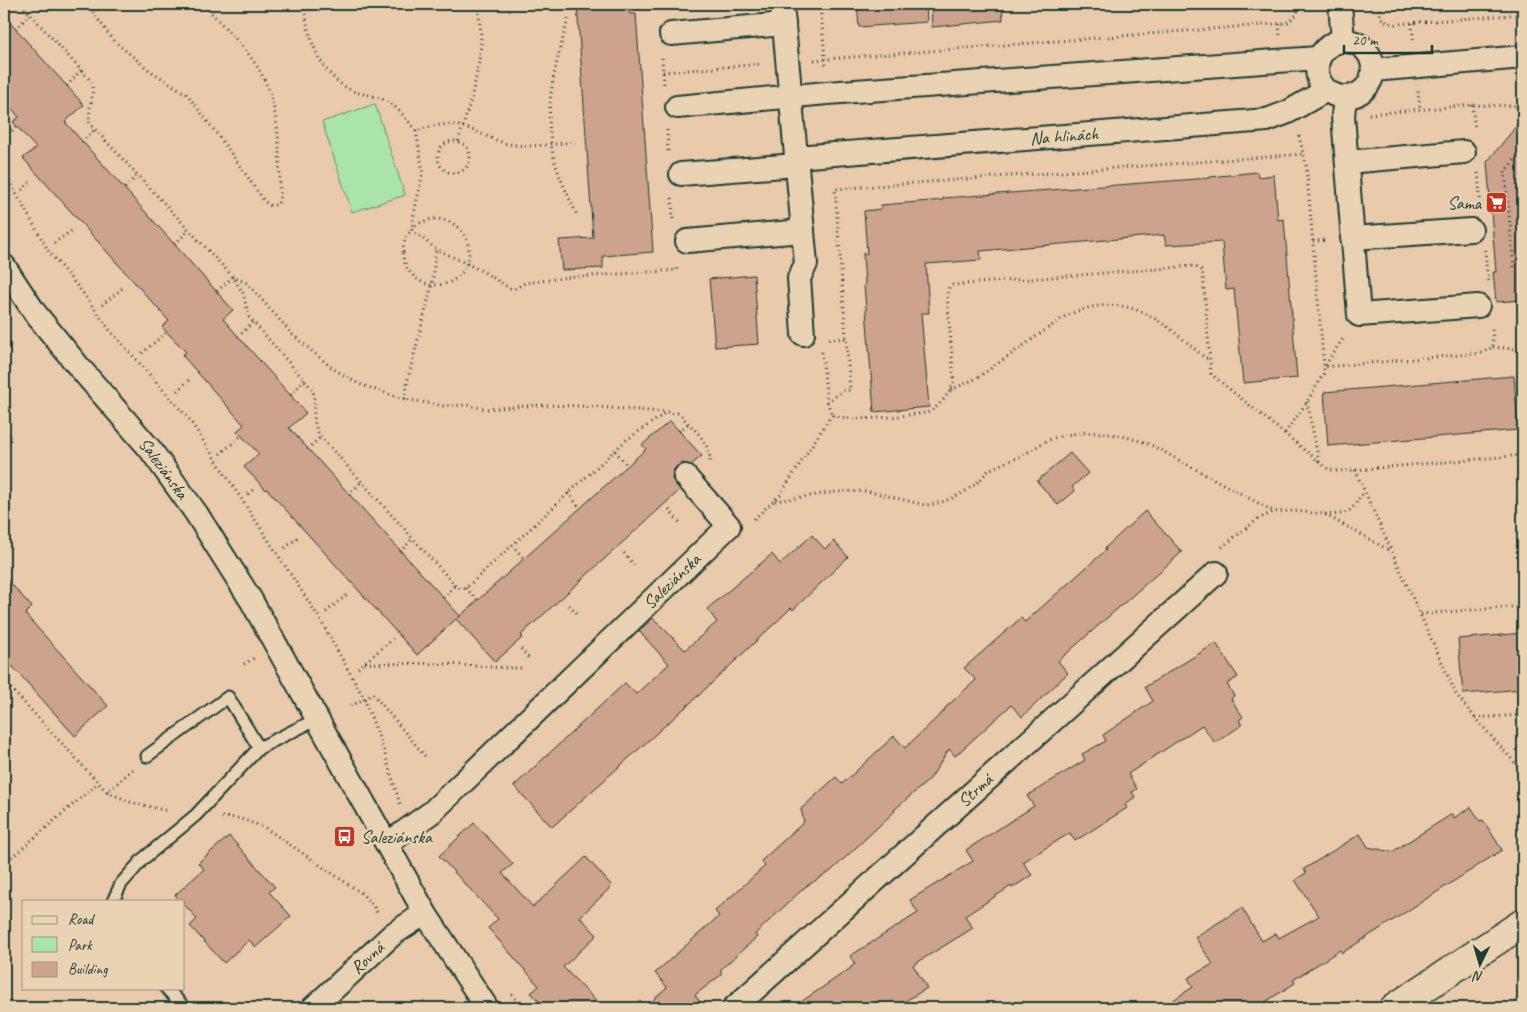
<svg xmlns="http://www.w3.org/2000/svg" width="1527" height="1012" font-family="Caveat,sans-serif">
<rect width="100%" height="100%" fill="#e9caab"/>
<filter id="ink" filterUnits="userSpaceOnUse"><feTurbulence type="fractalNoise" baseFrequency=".02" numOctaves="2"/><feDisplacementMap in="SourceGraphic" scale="10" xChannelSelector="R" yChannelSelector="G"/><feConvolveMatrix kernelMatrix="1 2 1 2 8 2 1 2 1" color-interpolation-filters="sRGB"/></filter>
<g filter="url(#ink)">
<path fill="#abe4a8" stroke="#65906e" d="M375,104L405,195L352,212L322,122Z"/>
<path fill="#cda38d" stroke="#1f3d34" d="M577,4H629L630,14H636L653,252L603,256V268L562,270L559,240L593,238Z
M857,4H926L927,22L859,27Z
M931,4H1002L1003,20L932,27Z
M4,16L84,105L65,122L233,310L223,319L306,413L289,428L460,616L458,618L646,449L642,445L670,421L702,456L691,465L682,463L676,467L673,471L672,479L680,490L521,635L523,637L495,662L456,619L417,655L267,489L266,490L244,467L259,454L237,431L244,425L182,355L186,352L162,327L169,321L23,158L36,148L13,122L19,117L4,99Z
M1523,118V300L1496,302L1493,272H1496L1487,162Z
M1257,172L1258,177L1274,175L1278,220L1284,219L1297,378L1243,383L1234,289L1226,290L1222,242L1166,245L1164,235L980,251L981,260L926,264L929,313H921L929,407L874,412L864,284H865L863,253L867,254L864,211L881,209V205L943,200V198L1210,178V177Z
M754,275L759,344L715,347L709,279Z
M1514,376L1518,430L1328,446L1324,392Z
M1070,453L1088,473L1072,487L1075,491L1058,505L1037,481Z
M1145,511L1182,552L1058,661L1068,673L1022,717L1011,705L955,756L949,749L930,779L894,810L895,811L831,871L805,887L755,934L757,937L721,969V975L695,995L704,1008H645L667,987L655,973L719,916L715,911L765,866L761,861L804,822L801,809L836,777L842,784L894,736L905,748L945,710V708L976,680L964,668L1021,618L1025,622L1106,550L1105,548Z
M812,535L825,549L834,541L848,557L793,610L791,608L698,696L552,827L514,786L625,683L636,694L669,664L639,631L653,618L685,650L717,622L707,609L772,554L780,564Z
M4,576L32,607L25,614L108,706L75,736L4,657Z
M1523,633V689L1463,694L1458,639Z
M1216,643L1238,677L1227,684L1234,696L1231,699L1243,717L1239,720L1242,725L1215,743L1202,725L1128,774L1137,789L1132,792L1135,797L1125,804L1127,808L1075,841L1070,833L1023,862L1032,875L1012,888L1011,886L965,916L973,928L913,965L927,988L894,1008H792L851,968V967L855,964L850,956L918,913L910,900L973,861L966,850L1034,806L1027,796L1085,760L1082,754L1106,741L1103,735L1153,701L1145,687Z
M1471,807L1480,821L1483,820L1502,850L1465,874L1342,953L1340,950L1293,980L1295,983L1256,1008H1161L1193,987L1188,978L1213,964L1195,937L1242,908L1262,941L1276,933L1279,938L1319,916L1295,880L1306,873L1304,869L1360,834L1368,847L1392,852L1452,814L1454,818Z
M474,823L513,864L502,873L533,907L586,857L612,886L580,917L597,935L563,967L603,1008H546L531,993L539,986L488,928L498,919L439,856Z
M229,836L275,887L269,892L291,916L256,947L249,940L224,963L190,926L197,919L184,904V901H181L175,895L204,869L198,863Z"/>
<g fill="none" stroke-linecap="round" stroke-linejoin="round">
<defs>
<path id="service" d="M147,756L228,697L259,748
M113,901L121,884L143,859L196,815L259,748L317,719
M166,988L185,1008"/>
<g id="minor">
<path d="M782,4L806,264L799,278L803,334"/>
<path d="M1340,4L1343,41"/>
<path d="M671,34L784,24"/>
<circle cx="1345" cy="69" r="28"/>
<path d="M1373,70L1523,57"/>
<path d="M1345,97L1343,116L1359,315L1478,306"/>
<path d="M677,107L827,93L1318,58"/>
<path id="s1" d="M796,157L1267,120L1288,112L1325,91"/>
<path d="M1347,162L1464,152"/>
<path d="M681,174L796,165"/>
<path d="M1352,238L1471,230"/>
<path d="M687,241L803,231"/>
<path id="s2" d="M4,266L35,313L79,367L150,449L196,513L251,600L425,913L487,1008"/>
<path id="s3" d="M387,844L432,812L729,526L685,476"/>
<path id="s4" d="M313,1008L393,934L425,913"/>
<path id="s5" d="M734,1008L1216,573"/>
</g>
<path id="tertiary" d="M1394,1008L1523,923"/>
</defs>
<use href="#service" stroke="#1f3d34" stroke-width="15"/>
<use href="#minor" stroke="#1f3d34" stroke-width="26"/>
<use href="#tertiary" stroke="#1f3d34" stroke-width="31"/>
<path stroke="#1f3d34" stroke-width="3" stroke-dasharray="1 4" stroke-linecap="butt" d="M21,4L90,80C97,93 86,110 90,124L233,277L243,293L249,317L313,390C316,406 310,423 321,437L455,585L460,588H466L625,441L667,412L679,413C694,431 711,440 710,465
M87,4L113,40L149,70L187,94L228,149L265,202L271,206L278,204L280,197C279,149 282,100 252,59C238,39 219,23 204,4
M304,4C308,37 319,76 353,91C363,95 376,95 386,101C399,108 407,120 416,131C448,120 458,124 487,136C494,139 502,143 509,144C531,148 554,144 575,142
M658,4V12
M820,4L826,68
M1378,4L1381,18L1388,23L1397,24L1523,14
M1300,6L1314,4
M568,19C557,60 545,100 551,143C554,168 567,193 577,215
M1412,23L1413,40
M1279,24L1280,36
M16,29L30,14
M662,58L664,84
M814,60L1287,23L1297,14L1299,4
M663,72L762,64
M67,86L81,70
M1418,91L1420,109
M1472,105L1475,129
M1369,114L1472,105L1523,106
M667,130L668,152
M416,131L423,172L413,218L412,230L436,249L484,272L509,288L514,289L525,283L562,278L677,270L676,265
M1299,136L1306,164L1324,367L1481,353L1493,347L1492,327
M4,137L17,127
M458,141C469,110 478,76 481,43C481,30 479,17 478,4
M438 157a16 16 0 1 1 32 0a16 16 0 1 1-32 0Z
M82,142L95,129
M4,172L49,252L83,293L109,329L189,419L318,616L364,698L384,751L400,804
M1478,173L1481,207
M125,188L138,175
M22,190L32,181
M672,198L673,219
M403 252a33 33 0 1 1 66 0a33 33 0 1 1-66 0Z
M1313,241L1327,240
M54,243L74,229
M175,244L189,230
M1485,250L1488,284
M1514,267L1505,171L1523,150
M217,291L233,277L247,283L293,335L332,368L359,384L379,391L405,399L444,406L467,405L486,409L539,405L581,406L665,412
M102,305L125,286
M238,337L253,322
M829,339L847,338
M1493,347L1523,350
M822,352L827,402L832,414C851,424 903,415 927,413C938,408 951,393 954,380L947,295L949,287L953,285L1193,266L1202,270L1203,275L1211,374L1328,469L1337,471L1355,470L1523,455
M142,353L167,332
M951,390L977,378L1064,317C1126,287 1160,319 1205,358H1210
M177,391L191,378
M291,395L305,379
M405,399L408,378L432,285L436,249
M827,402L844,390H850L835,189L1304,154
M1307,402L1319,462
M679,431L688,424
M1285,433L1307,402L1324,373V367L1344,337
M307,449L321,437
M615,451L627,465
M220,454L241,436
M1355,470L1456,694L1475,718L1523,772
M568,493L580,508
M248,494L255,488
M349,495L362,481
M775,501L836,492L867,491L925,505C943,504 964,494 978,482C982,478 986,472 991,469C1000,464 1010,461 1019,457C1030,452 1039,444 1049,440C1082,427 1120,433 1151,445L1273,511
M669,510L680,523
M1325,514C1336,515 1348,515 1355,505C1359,499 1359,496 1365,493
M754,519L780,495L832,414
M512,545L524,559
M1222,547L1258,519L1273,512L1294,511L1324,514L1387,549L1390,547
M285,548L298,537
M400,552L413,538
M624,553L634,565
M466,588L478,601
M443,598L455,585
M569,605L579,615
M326,612L349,593
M1421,614L1523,606
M521,649L530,660
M365,663C391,664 417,663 443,664C469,665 495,668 521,668
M244,664L254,658
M358,668L393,639
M4,681L107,792L133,769
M351,706L373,694L425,756
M1523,714L1521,715L1523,768
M1475,718L1521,715
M107,792L130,802L168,811
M222,817L238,818L264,827L361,893L372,904L378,914
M4,864L98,783
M1519,961L1523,967
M512,994L521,1008"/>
<use href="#service" stroke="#e9d3b2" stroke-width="11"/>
<use href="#minor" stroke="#e9d3b2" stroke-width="22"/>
<use href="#tertiary" stroke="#e9d3b2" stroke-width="28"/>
</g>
</g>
<defs>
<symbol id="supermarket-square" viewBox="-11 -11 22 22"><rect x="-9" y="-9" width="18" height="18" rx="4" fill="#c8321e" stroke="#e9d3b2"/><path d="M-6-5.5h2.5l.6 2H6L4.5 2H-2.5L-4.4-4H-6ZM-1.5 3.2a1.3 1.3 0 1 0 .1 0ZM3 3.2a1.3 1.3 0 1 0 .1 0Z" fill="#fff"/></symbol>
<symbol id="bus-square" viewBox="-11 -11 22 22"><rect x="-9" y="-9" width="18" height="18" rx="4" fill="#c8321e" stroke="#e9d3b2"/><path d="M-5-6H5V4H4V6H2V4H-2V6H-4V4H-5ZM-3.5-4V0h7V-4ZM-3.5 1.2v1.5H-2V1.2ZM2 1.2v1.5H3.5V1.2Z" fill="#fff"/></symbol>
</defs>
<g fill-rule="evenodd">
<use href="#supermarket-square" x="1484" y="190" width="25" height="25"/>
<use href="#bus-square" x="332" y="824" width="25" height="25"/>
</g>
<g text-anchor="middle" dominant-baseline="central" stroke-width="5" stroke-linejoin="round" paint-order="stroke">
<g font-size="18" fill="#1f3d34" stroke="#e9d3b2">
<text stroke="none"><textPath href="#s1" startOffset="269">Na hlinách</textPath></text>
<text stroke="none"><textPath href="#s2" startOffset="258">Saleziánska</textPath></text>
<text stroke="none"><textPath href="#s3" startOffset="388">Saleziánska</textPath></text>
<text stroke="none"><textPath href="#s5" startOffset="325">Strmá</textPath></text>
<text stroke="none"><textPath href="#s4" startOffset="74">Rovná</textPath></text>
</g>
<g font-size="18" fill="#1f3d34" stroke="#e9d3b2" text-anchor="end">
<text x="1481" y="203">Sama</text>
<text x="361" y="837" text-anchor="start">Saleziánska</text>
</g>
</g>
<rect width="1527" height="1012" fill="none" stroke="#e9d3b2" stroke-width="20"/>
<rect x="10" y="10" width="1507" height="992" fill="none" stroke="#1f3d34" stroke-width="2" filter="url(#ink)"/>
<rect x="22" y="900" width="162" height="90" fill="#e9d3b2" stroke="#989780"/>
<rect x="32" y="916" width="25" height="8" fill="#e9d3b2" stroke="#989780"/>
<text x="68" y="924" font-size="15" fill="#1f3d34">Road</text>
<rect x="32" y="937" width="25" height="15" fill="#abe4a8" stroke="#989780"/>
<text x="68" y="950" font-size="15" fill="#1f3d34">Park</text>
<rect x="32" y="962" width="25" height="15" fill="#cda38d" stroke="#989780"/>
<text x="68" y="974" font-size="15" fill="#1f3d34">Building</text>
<g transform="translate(1480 964) rotate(185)" stroke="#e9d3b2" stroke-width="4" paint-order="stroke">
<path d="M0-4L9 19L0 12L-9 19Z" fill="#1f3d34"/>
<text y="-8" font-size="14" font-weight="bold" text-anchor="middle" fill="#1f3d34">N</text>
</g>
<path d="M1344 45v8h88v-8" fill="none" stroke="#1f3d34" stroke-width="2.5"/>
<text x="1352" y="45" font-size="15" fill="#1f3d34" stroke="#e9d3b2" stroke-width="4" paint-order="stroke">20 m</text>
</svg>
